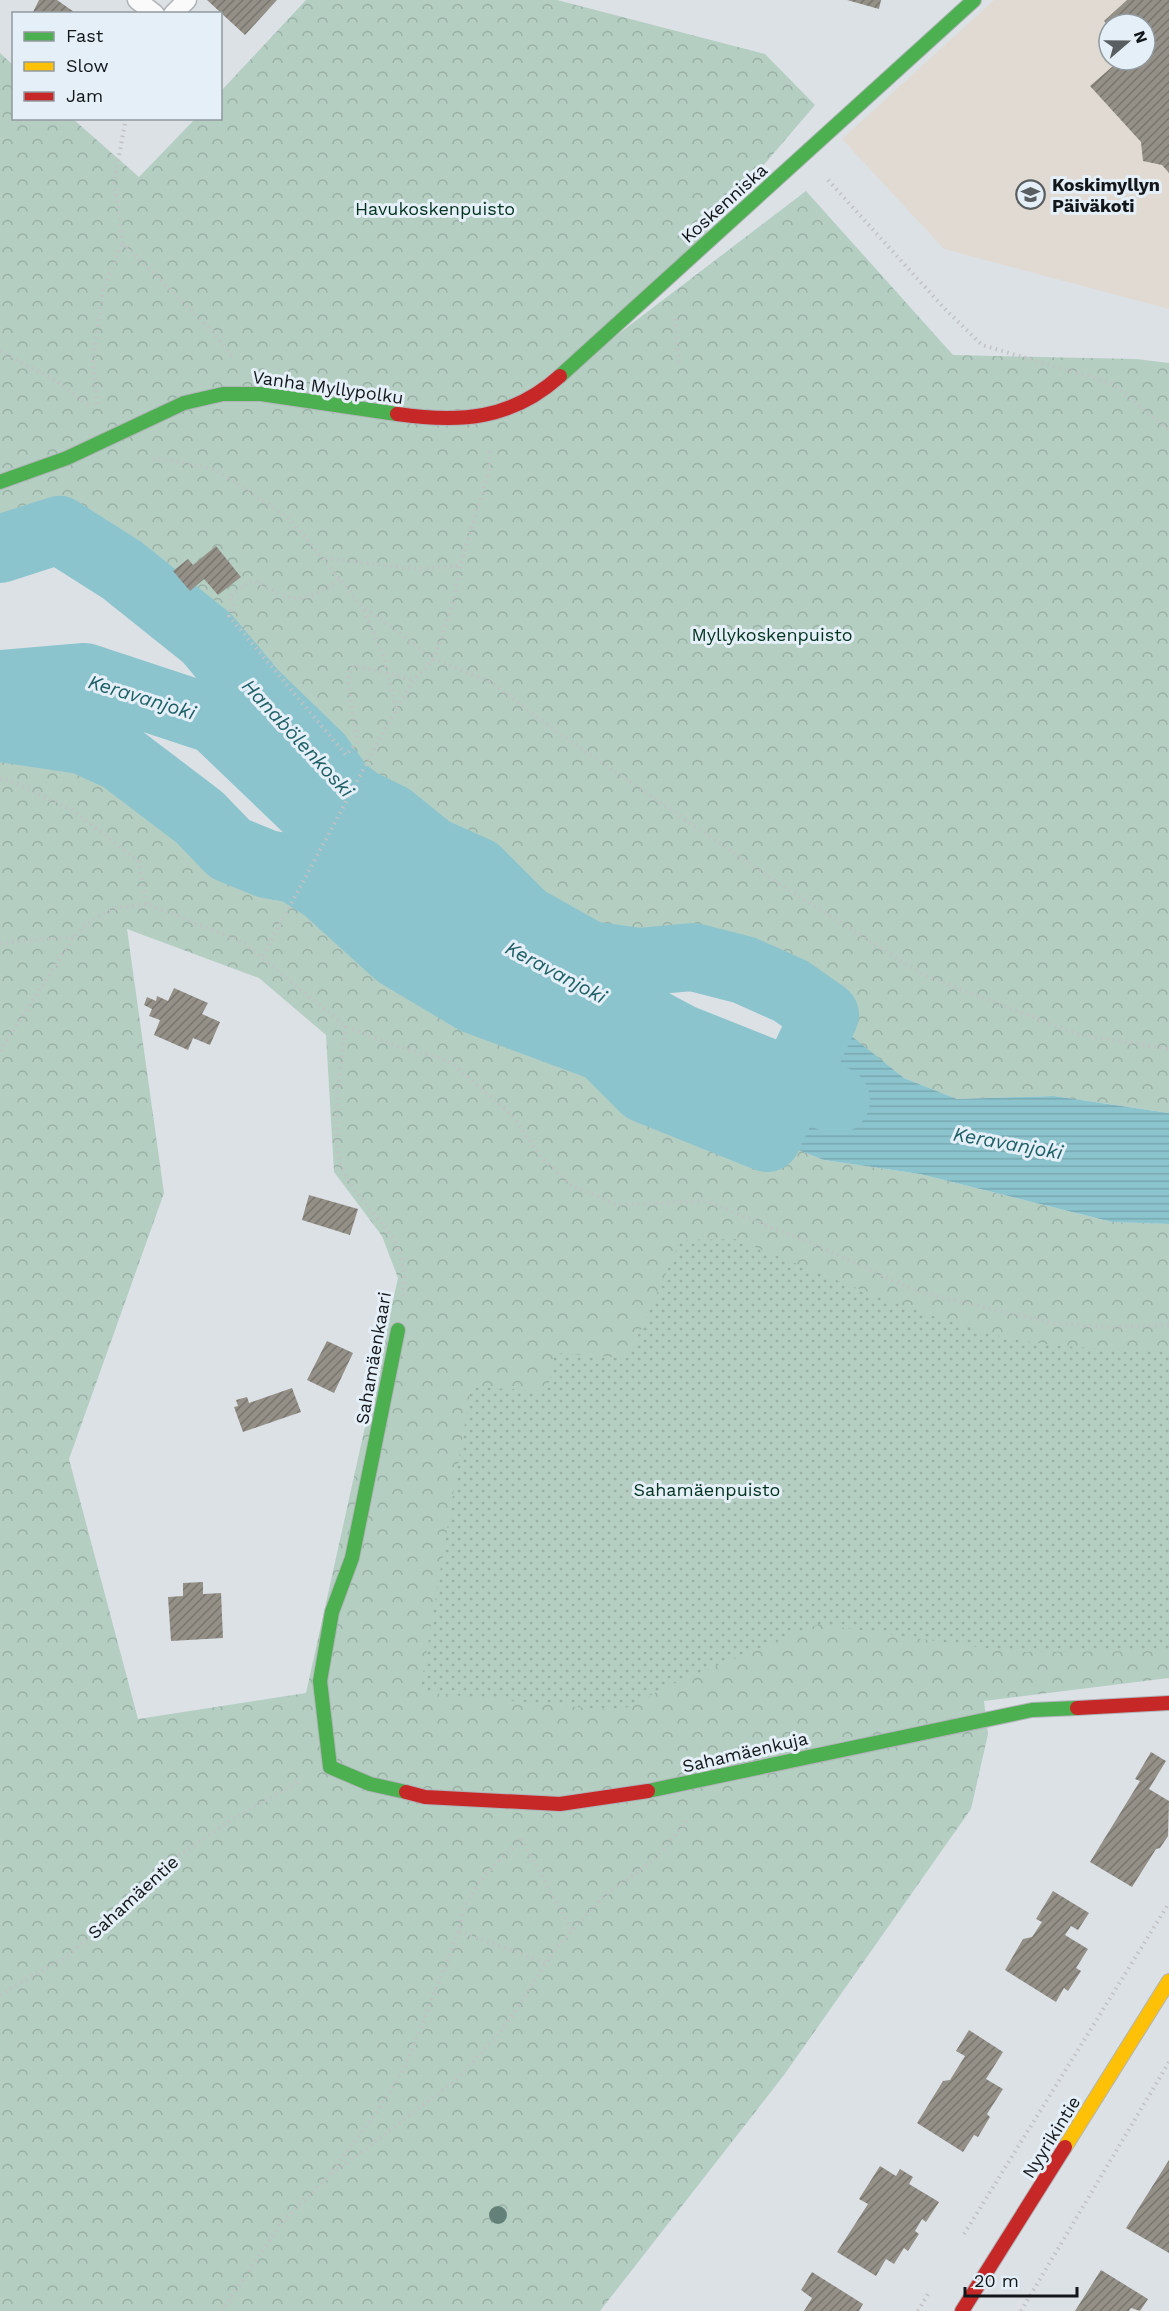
<svg xmlns="http://www.w3.org/2000/svg" width="1169" height="2311" font-family="'Work Sans',sans-serif">
<defs>
<pattern id="park-crowns" width="20" height="18" patternUnits="userSpaceOnUse" patternTransform="scale(1.5)"><rect width="20" height="18" fill="#b4cec2"/><path d="M2 6a3 3 0 1 1 6 0M12 15a3 3 0 1 1 6 0" fill="none" stroke="#9ab0a6"/></pattern>
<pattern id="garden-dots" width="8" height="8" patternUnits="userSpaceOnUse" patternTransform="scale(1.5)"><rect width="8" height="8" fill="#b4cec2"/><path d="M2 2h.1M6 6h.1" fill="none" stroke="#9ab0a6" stroke-width="1.8" stroke-linecap="round"/></pattern>
<pattern id="water-rules" width="6" height="5" patternUnits="userSpaceOnUse" patternTransform="scale(1.5)"><rect width="6" height="5" fill="#8cc4ce"/><path d="M0 2.5h6" fill="none" stroke="#78a8b0"/></pattern>
<pattern id="building-hatch" width="6" height="6" patternUnits="userSpaceOnUse" patternTransform="scale(1.5)"><rect width="6" height="6" fill="#949088"/><path d="M-1 1l2-2M0 6l6-6M5 7l2-2" fill="none" stroke="#78756e"/></pattern>
</defs>
<rect width="100%" height="100%" fill="#dce1e6"/>
<path fill="#e0dad2" fill-rule="evenodd" d="M994,0H1169V309L944,249L842,139ZM1109,24H1145V60H1109Z"/>
<path fill="url(#park-crowns)" fill-rule="evenodd" d="M306,0H557L765,54L815,105L661,285L554,383L806,191L953,355L1136,359L1169,363V1113L1054,1096L957,1099L904,1078L791,991L744,970L693,957L638,962L589,955L525,919L477,871L432,851L391,818L359,802L341,788L319,757L254,694L207,638L122,570L59,531L0,549V53L13,65L14,118L73,119L139,177L195,119L220,118L221,91Z
M0,728L82,740L120,757L199,817L230,849L267,864L295,869L325,888L398,954L475,1000L604,1048L645,1089L824,1160L920,1174L1112,1222L1169,1224V1678L984,1701L988,1734L971,1809L784,2075L600,2311H0ZM127,929L259,978L326,1035L334,1172L382,1236L398,1278L306,1693L138,1719L69,1459L164,1193Z"/>
<path fill="url(#garden-dots)" d="M735,1239C818,1272 901,1309 988,1333C1047,1349 1108,1349 1169,1349V1651L1012,1652L819,1624L668,1686L620,1711L420,1692L471,1387L547,1391L555,1353L628,1358L681,1240Z"/>
<path fill="url(#water-rules)" d="M825,1015L904,1078L957,1099L1054,1096L1169,1113V1224L1112,1222L920,1174L824,1160L767,1138Z"/>
<g fill="none" stroke-linecap="round" stroke-linejoin="round">
<path stroke="#8cc4ce" stroke-width="68" d="M0,549L59,530L122,570L207,638L254,694L319,757L341,788L359,802L391,818L432,851L477,871L525,919L589,955L638,962L693,957L744,970L791,991L825,1015L767,1138L645,1089L604,1048L475,1000L398,954L325,888L295,869L267,864L230,849L199,817L120,757L82,740L0,728
M0,684L85,677L215,720L380,878L681,1038L836,1100"/>
</g>
<path fill="url(#building-hatch)" d="M39,0H57L77,14H32Z
M207,0H277L245,35Z
M847,0H881L879,9Z
M1127,0H1169V173L1162,165L1143,161L1141,142L1090,86L1120,60H1145V24H1109V27L1104,21Z
M216,546L241,577L218,595L204,579L190,591L173,571L188,559L193,565Z
M174,988L208,1003L202,1014L220,1022L210,1045L193,1038L188,1050L154,1035L160,1020L149,1016L152,1009L144,1005L147,997L156,1001L157,996L168,1001Z
M309,1195L358,1209L350,1235L302,1220Z
M327,1341L353,1353L334,1393L307,1380Z
M292,1388L301,1412L243,1432L234,1407L238,1406L236,1400L247,1397L249,1403Z
M203,1582V1594L221,1593L223,1638L171,1641L168,1597L183,1596V1583Z
M1151,1752L1166,1761L1149,1789L1169,1801L1168,1836L1160,1848L1156,1849L1132,1887L1090,1862L1140,1781L1135,1779Z
M1053,1891L1089,1913L1078,1930L1071,1926L1065,1935L1088,1949L1076,1968L1081,1971L1068,1991L1064,1988L1056,2002L1005,1970L1023,1939L1032,1937L1042,1922L1036,1919Z
M969,2030L1003,2052L986,2079L1003,2089L987,2114L990,2117L978,2137L974,2135L963,2152L917,2123L943,2081L950,2080L965,2056L956,2051Z
M1169,2160V2253L1126,2228Z
M880,2166L896,2176L900,2169L913,2177L909,2184L939,2202L926,2222L922,2219L915,2231L919,2234L908,2251L904,2248L894,2264L886,2259L876,2276L837,2252L868,2204L859,2199Z
M1101,2270L1148,2299L1140,2311L1131,2308L1129,2311H1075Z
M812,2272L863,2304L859,2311H804L812,2298L801,2290Z"/>
<g fill="none" stroke-linecap="round" stroke-linejoin="round">
<defs>
<path id="lane" d="M137,0L155,14
M173,14L187,0"/>
<path id="fast" d="M560,376L974,0
M0,482L67,458L184,403L223,394H261L397,414
M398,1330L352,1558L332,1612L320,1681L330,1767L370,1784L406,1792
M648,1791L1032,1710L1077,1708"/>
<path id="slow" d="M1065,2147L1169,1981"/>
<path id="jam" d="M397,414C460,423 511,420 560,376
M1077,1708L1169,1703
M406,1792L425,1797L560,1804L648,1791
M962,2311L1065,2147"/>
</defs>
<use href="#lane" stroke="#b0b4b7" stroke-width="21"/>
<use href="#fast" stroke="#b0b4b7" stroke-width="16"/>
<use href="#slow" stroke="#b0b4b7" stroke-width="16"/>
<use href="#jam" stroke="#b0b4b7" stroke-width="16"/>
<path stroke="#c1c2c3" stroke-width="4" stroke-dasharray="1.5 4.5" stroke-linecap="butt" d="M126,118L114,183L123,243L214,333L234,359
M828,180L944,308L982,345L1111,383L1169,430
M675,319L679,364
M0,351L58,382L90,407
M97,404L93,363L103,290L123,243
M153,459L176,461L216,470L290,519L360,604L434,659L491,682L560,734L787,889L924,975L1077,1034L1169,1049
M325,558L417,569L460,566
M339,580C295,607 297,602 252,580L229,597L233,604L229,616L346,755L357,742L348,679L353,665L414,680
M361,605L383,655L396,708
M0,779L9,780L72,810L138,861L147,904
M0,943L74,937
M263,956L389,722L414,680L434,659L452,606L460,566L490,467L489,450
M345,1026C342,1062 329,1136 342,1168C364,1218 412,1230 403,1296
M0,1051L74,937L94,919L112,909L147,904L243,942L345,1026L397,1046L449,1061L512,1115L541,1157L572,1186L618,1205L706,1201L823,1248L916,1291L1052,1323L1105,1327L1169,1325
M521,1839L572,1930
M459,1931L546,1963
M0,1995L69,1955L164,1866L231,1820L299,1781
M332,2174L455,2081L503,2029L557,1947L605,1895L654,1860L687,1821
M964,2234L1169,1903
M222,2311L282,2222L327,2178L376,2113L404,2069L459,1931C463,1893 494,1864 522,1839
M918,2311L928,2294
M1021,2311L1169,2062"/>
<use href="#lane" stroke="#fafafb" stroke-width="18"/>
<use href="#fast" stroke="#4caf50" stroke-width="14"/>
<use href="#slow" stroke="#ffc107" stroke-width="14"/>
<use href="#jam" stroke="#c62828" stroke-width="14"/>
</g>
<circle fill="#638178" cx="498" cy="2215" r="9"/>
<defs>
<symbol id="school-ring" viewBox="-11 -11 22 22"><circle r="9.5" fill="#e5eff7" stroke="#595e61" stroke-width="1.5"/><path d="M0-5L7-2L0 1L-7-2ZM-4 1L0 2.5L4 1V4Q0 6-4 4Z" fill="#595e61"/></symbol>
</defs>
<g fill-rule="evenodd">
<use href="#school-ring" x="1014" y="178" width="33" height="33"/>
</g>
<g text-anchor="middle" dominant-baseline="central" stroke-width="6" stroke-linejoin="round" paint-order="stroke">
<g font-size="18" font-weight="bold" fill="#13171a" stroke="#e5eff7" text-anchor="start">
<text x="1052" y="184">Koskimyllyn<tspan x="1052" dy="21">Päiväkoti</tspan></text>
</g>
<g font-size="18" fill="#13171a" stroke="#e5eff7">
<text transform="translate(724 203) rotate(-42)">Koskenniska</text>
<text transform="translate(328 387) rotate(8)">Vanha Myllypolku</text>
<text transform="translate(373 1358) rotate(-80)">Sahamäenkaari</text>
<text transform="translate(745 1752) rotate(-13)">Sahamäenkuja</text>
<text transform="translate(133 1897) rotate(-42)">Sahamäentie</text>
<text transform="translate(1051 2137) rotate(-58)">Nyyrikintie</text>
</g>
<g font-size="18" fill="#00331e" stroke="#e5eff7">
<text x="435" y="208">Havukoskenpuisto</text>
<text x="772" y="634">Myllykoskenpuisto</text>
<text x="707" y="1489">Sahamäenpuisto</text>
</g>
<g font-size="20" font-style="italic" fill="#1d5f67" stroke="#e5eff7">
<text transform="translate(142 697) rotate(17)">Keravanjoki</text>
<text transform="translate(298 738) rotate(47)">Hanabölenkoski</text>
<text transform="translate(556 972) rotate(28)">Keravanjoki</text>
<text transform="translate(1008 1143) rotate(10)">Keravanjoki</text>
</g>
</g>
<rect x="12" y="12" width="210" height="108" fill="#e5eff7" stroke="#91999f" stroke-width="1.5"/>
<rect x="24" y="32" width="30" height="9" fill="#4caf50" stroke="#91999f" stroke-width="1.5"/>
<text x="66" y="42" font-size="18" fill="#13171a">Fast</text>
<rect x="24" y="62" width="30" height="9" fill="#ffc107" stroke="#91999f" stroke-width="1.5"/>
<text x="66" y="72" font-size="18" fill="#13171a">Slow</text>
<rect x="24" y="92" width="30" height="9" fill="#c62828" stroke="#91999f" stroke-width="1.5"/>
<text x="66" y="102" font-size="18" fill="#13171a">Jam</text>
<g transform="translate(1127 42) rotate(70)"><circle r="28" fill="#e5eff7" stroke="#91999f" stroke-width="1.5"/>
<path d="M0-4.5L10 22L0 15L-10 22Z" fill="#595e61"/>
<text y="-9" font-size="16" font-weight="bold" text-anchor="middle" fill="#13171a">N</text>
</g>
<path d="M965 2287v9h112v-9" fill="none" stroke="#13171a" stroke-width="3"/>
<text x="974" y="2287" font-size="18" fill="#13171a" stroke="#e5eff7" stroke-width="4.5" paint-order="stroke">20 m</text>
</svg>
